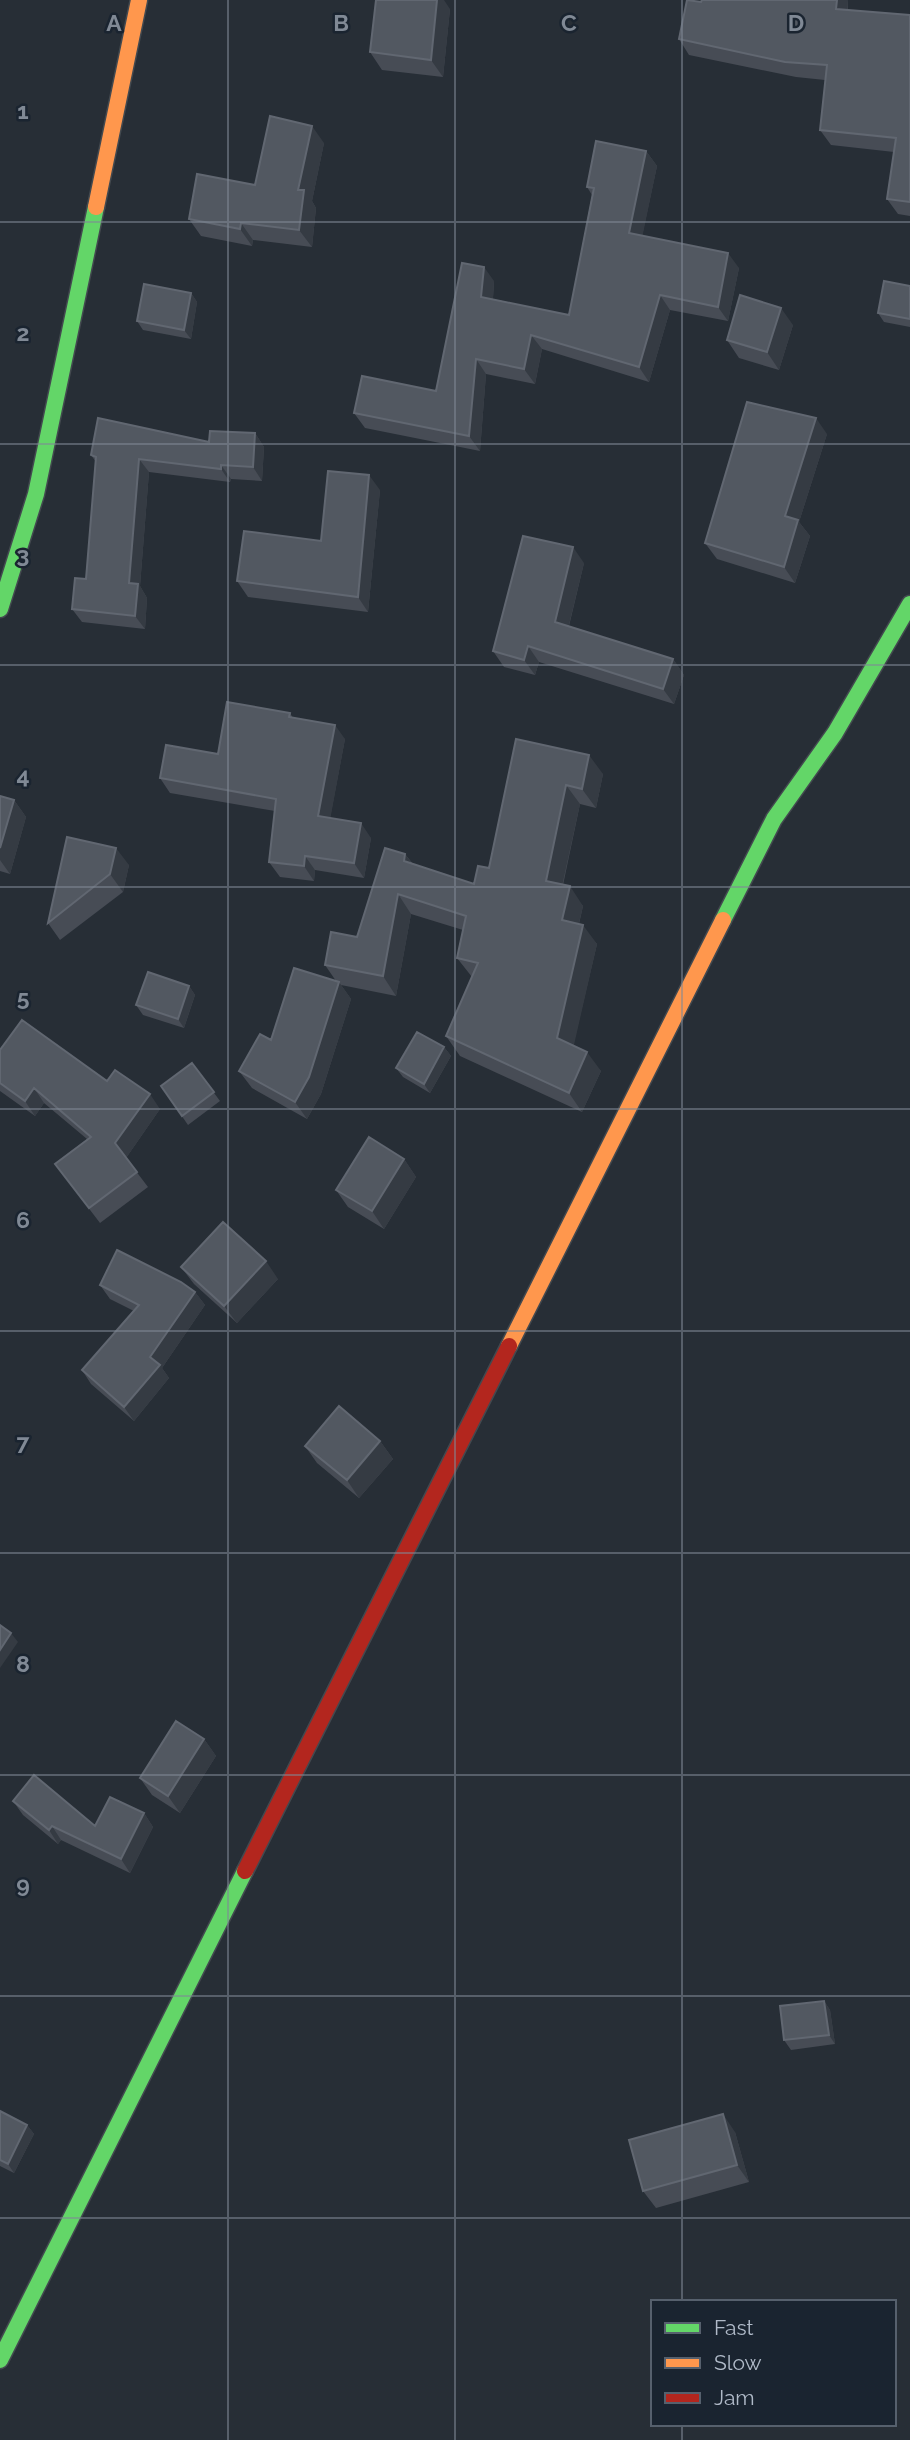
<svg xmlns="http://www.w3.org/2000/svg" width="910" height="2440" font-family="Raleway,sans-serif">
<rect width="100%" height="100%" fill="#272e36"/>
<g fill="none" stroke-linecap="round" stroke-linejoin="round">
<defs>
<path id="fast" d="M0,609L36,494L96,207
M723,920L774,819L835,733L910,604
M0,2360L245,1871"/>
<path id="slow" d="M96,207L139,0
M509,1346L723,920"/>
<path id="jam" d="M245,1871L509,1346"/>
</defs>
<use href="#fast" stroke="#43494f" stroke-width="19"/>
<use href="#slow" stroke="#43494f" stroke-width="19"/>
<use href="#jam" stroke="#43494f" stroke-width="19"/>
<use href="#fast" stroke="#63d668" stroke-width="16"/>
<use href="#slow" stroke="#ff974d" stroke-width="16"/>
<use href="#jam" stroke="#b3261e" stroke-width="16"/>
</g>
<path fill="#474c55" d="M702,0H848V10L910,15V216L898,214L887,199L894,152L831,145L820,130L825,80L796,77L689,55L679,39Z
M450,9L443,77L382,70L370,52Z
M324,143L312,201L316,208L312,247L253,240L252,246L201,236L189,219L255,185Z
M646,151L657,166L642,236L739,268L728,321L670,310L649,382L542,349L535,384L486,374L480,451L365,428L354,413L436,391L494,281L493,299L569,315L592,195L587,187Z
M910,286V327L884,322L878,313Z
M191,293L197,302L191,339L143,330L137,321Z
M793,325L779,370L739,358L727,340Z
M255,433L264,447L262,481L231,479L230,482L149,472L140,586L147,598L145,629L82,622L72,609L86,579L96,462L91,455L209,442Z
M827,434L799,522L810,536L795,583L717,559L705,543Z
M380,490L368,612L248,597L237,581L321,541Z
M584,563L569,626L673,659L684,675L674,704L539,662L535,675L504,667L493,651Z
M290,713L293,718L345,739L330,818L371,838L364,878L315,870L314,881L280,877L269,862L275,811L170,793L160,778L218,754Z
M516,739L603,774L596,808L580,804L563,885L583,906L579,924L597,944L573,1046L601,1071L582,1112L460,1056L446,1036L472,977L457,958L463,930L411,914L396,996L341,985L351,999L321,1094L307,1119L252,1088L239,1071L271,1040L336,981L325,965L357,937L405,854L413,864L474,884L489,868Z
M0,796L14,800L26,817L10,874L0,871Z
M67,837L129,865L123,892L60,940L48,923Z
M189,986L195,995L184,1028L143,1015L136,1005Z
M444,1047L451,1056L430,1093L403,1077L396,1068Z
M0,1050L107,1081L160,1109L126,1158L148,1187L100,1223L55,1164L87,1139L44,1103L35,1116L0,1091Z
M192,1063L220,1101L188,1125L161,1086Z
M404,1159L416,1177L384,1229L348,1207L336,1190Z
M181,1267L278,1279L237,1323L194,1284Z
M100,1285L195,1292L205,1305L162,1368L169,1378L134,1421L91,1384L82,1370L134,1311L110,1299Z
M380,1441L393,1459L359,1498L317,1463L305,1446Z
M204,1739L216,1756L180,1813L152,1795L140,1778Z
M13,1801L95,1826L144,1813L153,1827L130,1873L61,1840L58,1844L23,1815Z
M824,2001L830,2010L835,2044L791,2050L784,2040Z
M0,2111L27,2125L34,2134L14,2173L0,2166Z
M735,2132L749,2182L656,2208L643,2191Z"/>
<path fill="#353b43" d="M437,0H444L450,9L443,77L431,60Z
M837,0H848L847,24L836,9Z
M312,126L324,143L312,201L316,208L312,247L299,230L298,190Z
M646,151L657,166L640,248L629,233Z
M241,223L253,240L252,246L240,229Z
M728,253L739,268L728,321L718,307Z
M484,267L494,281L492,312L481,297Z
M191,293L197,302L191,339L184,330Z
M660,295L670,310L649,382L639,367Z
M781,308L793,325L779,370L767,352Z
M531,335L542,349L535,384L524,369Z
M476,359L486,374L480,451L469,436Z
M816,418L827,434L799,522L810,536L795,583L784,567L785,516Z
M255,433L264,447L262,481L253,467Z
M139,459L149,472L140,586L147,598L145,629L135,616L129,583Z
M221,465L231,479L230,482L221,469Z
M369,475L380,490L368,612L358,597Z
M573,547L584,563L566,637L555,622Z
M528,646L539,662L535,675L524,660Z
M673,659L684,675L674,704L663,689Z
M335,725L345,739L328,831L318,816Z
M589,755L603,774L596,808L582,789Z
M566,785L580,804L559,900L546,881Z
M14,800L26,817L10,874L0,860V848Z
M361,823L371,838L364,878L354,863Z
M116,848L129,865L123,892L110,874Z
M405,854L419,873L404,861Z
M305,856L315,870L314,881L304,866Z
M570,886L583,906L575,940L562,920Z
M398,894L411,914L396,996L383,976Z
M583,925L597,944L571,1058L557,1038Z
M339,982L351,999L321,1094L307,1119L295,1102Z
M189,986L195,995L184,1028L178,1019Z
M444,1047L451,1056L430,1093L424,1084Z
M587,1052L601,1071L582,1112L569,1093Z
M34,1088L44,1103L35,1116L25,1101Z
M150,1094L160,1109L126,1158L115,1143Z
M404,1159L416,1177L384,1229L372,1211Z
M266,1261L278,1279L237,1323L224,1306Z
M195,1292L205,1305L162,1368L169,1378L134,1421L124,1407L150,1357Z
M380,1441L393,1459L359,1498L347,1480Z
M11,1633L18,1642L0,1668V1650Z
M204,1739L216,1756L180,1813L168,1796Z
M144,1813L153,1827L130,1873L121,1859Z
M52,1826L61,1840L58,1844L49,1830Z
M824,2001L830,2010L835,2044L829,2035Z
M723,2114L735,2132L749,2182L737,2165Z
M27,2125L34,2134L14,2173L8,2164Z"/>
<path fill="#525861" stroke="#616771" stroke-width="2" d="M376,0H437L431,60L370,52Z
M687,0L701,2L702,0H837L836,9L910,15V202L887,199L896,138L820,130L827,65L785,62L679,39Z
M270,116L312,126L298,190H304L299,230L241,223L240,229L189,219L197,174L255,185Z
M596,141L646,151L629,233L728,253L718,307L660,295L639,367L531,335L524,369L476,359L469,436L354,413L362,376L436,391L462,263L484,267L481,297L569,315L594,188L587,187Z
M884,281L910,286V319L878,313Z
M144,284L191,293L184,330L137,321Z
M740,295L781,308L767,352L727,340Z
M747,402L816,418L785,516L798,520L784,567L705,543Z
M98,418L209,442L210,431L255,433L253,467L221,465V469L139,459L129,583L138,584L135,616L72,609L75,578L86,579L96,457L91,455Z
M328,471L369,475L358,597L237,581L244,531L321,541Z
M523,536L573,547L555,622L673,659L663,689L528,646L524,660L493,651Z
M227,702L290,713L289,717L335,725L318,816L361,823L354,863L305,856L304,866L269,862L276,799L160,778L166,745L218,754Z
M516,739L589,755L582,789L566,785L546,881L570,886L562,920L583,925L557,1038L587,1052L569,1093L446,1036L478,963L457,958L466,916L398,894L383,976L325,965L331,932L357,937L385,848L405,854L404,861L474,884L478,866L489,868Z
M0,796L14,800L0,848Z
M67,837L116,848L110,874L48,923Z
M294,968L339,982L309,1077L295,1102L239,1071L260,1034L271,1040Z
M148,972L189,986L178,1019L136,1005Z
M22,1020L107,1081L115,1070L150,1094L115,1143L137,1172L89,1208L55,1164L91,1137L34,1088L25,1101L0,1083V1050Z
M417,1032L444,1047L424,1084L396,1068Z
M192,1063L214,1092L182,1116L161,1086Z
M369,1137L404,1159L372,1211L336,1190Z
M223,1222L266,1261L224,1306L181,1267Z
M117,1250L181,1282L195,1292L150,1357L160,1365L124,1407L82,1370L139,1305L100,1285Z
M339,1406L380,1441L347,1480L305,1446Z
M0,1625L11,1633L0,1650Z
M176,1721L204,1739L168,1796L140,1778Z
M34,1775L95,1826L110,1797L144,1813L121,1859L52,1826L49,1830L13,1801Z
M824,2001L829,2035L784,2040L780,2006Z
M0,2111L27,2125L8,2164L0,2160Z
M723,2114L737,2165L643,2191L629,2140Z"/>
<path fill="none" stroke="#808995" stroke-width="2" stroke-opacity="0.55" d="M228,0V2440M455,0V2440M682,0V2302M0,222H910M0,444H910M0,665H910M0,887H910M0,1109H910M0,1331H910M0,1553H910M0,1775H910M0,1996H910M0,2218H910M682,2424V2440"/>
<g font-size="23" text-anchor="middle" font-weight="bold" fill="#808995" stroke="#1a2430" stroke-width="5" stroke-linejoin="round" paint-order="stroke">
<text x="114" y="31">A</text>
<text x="341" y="31">B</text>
<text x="569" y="31">C</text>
<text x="796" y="31">D</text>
<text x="23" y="119">1</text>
<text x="23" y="341">2</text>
<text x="23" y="563">3</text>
<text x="23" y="784">4</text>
<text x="23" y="1006">5</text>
<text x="23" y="1228">6</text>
<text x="23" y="1450">7</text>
<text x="23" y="1672">8</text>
<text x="23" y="1893">9</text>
</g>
<rect x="651" y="2300" width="245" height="126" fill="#1a2430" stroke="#56606d" stroke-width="2"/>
<rect x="665" y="2323" width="35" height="10" fill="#63d668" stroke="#56606d" stroke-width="2"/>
<text x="714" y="2335" font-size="21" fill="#b0bac8">Fast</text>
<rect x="665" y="2358" width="35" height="10" fill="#ff974d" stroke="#56606d" stroke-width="2"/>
<text x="714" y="2370" font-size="21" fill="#b0bac8">Slow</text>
<rect x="665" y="2393" width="35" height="10" fill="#b3261e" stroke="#56606d" stroke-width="2"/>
<text x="714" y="2405" font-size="21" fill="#b0bac8">Jam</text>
</svg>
